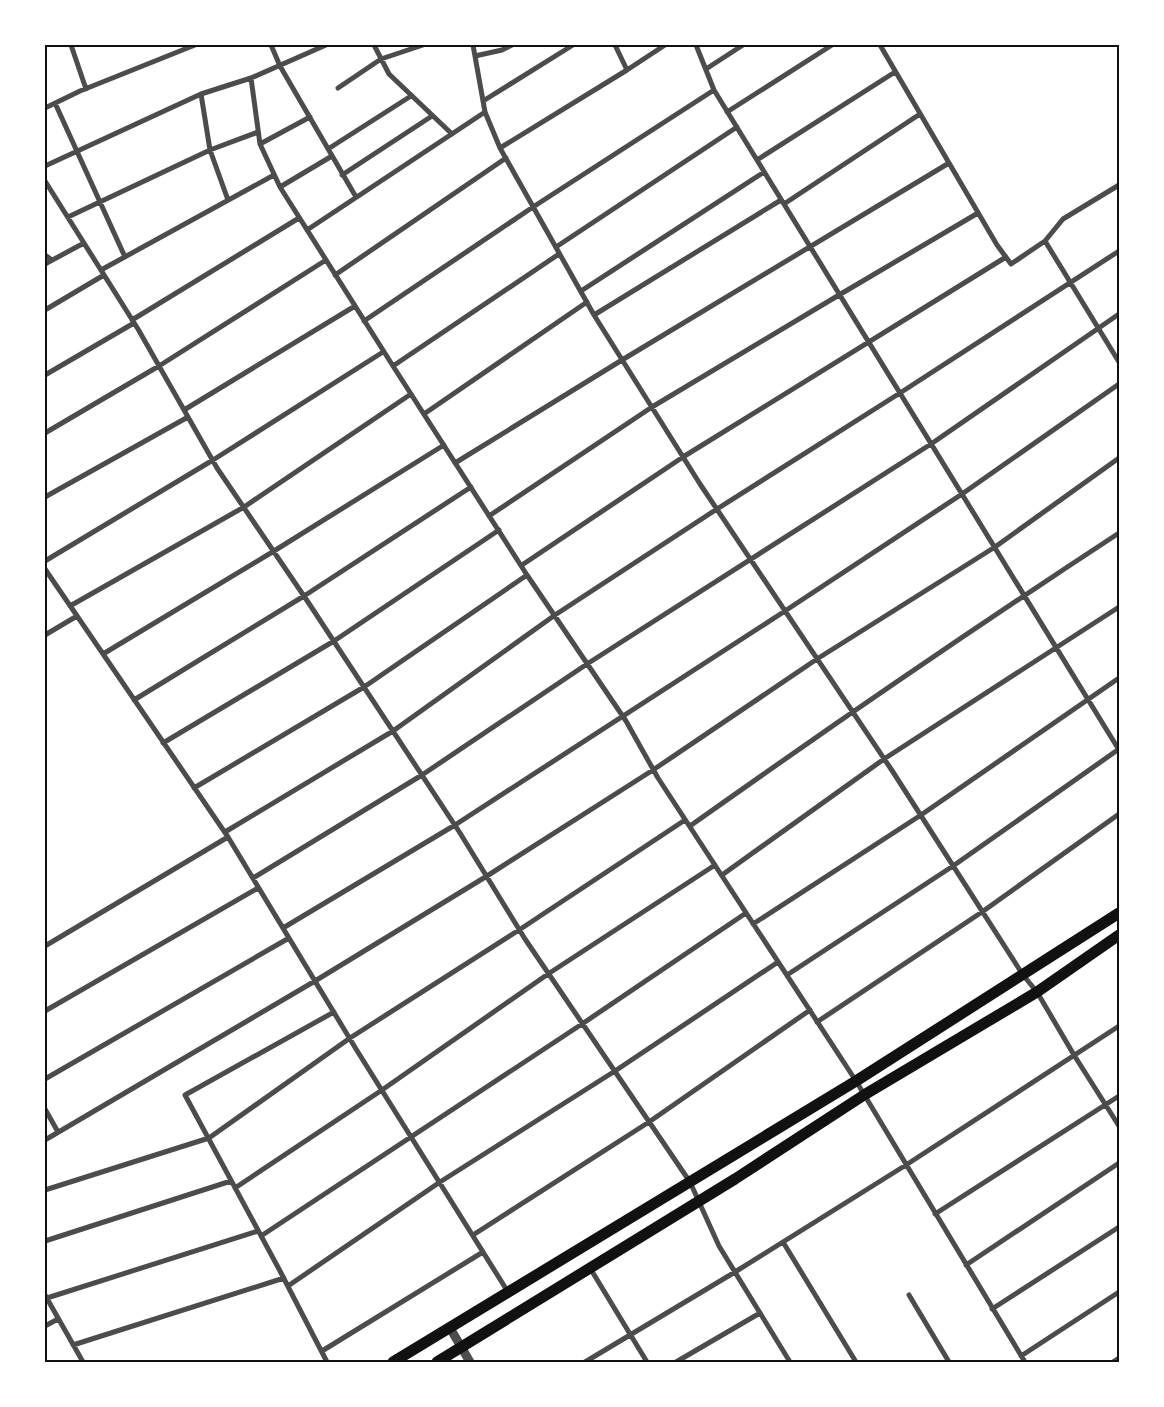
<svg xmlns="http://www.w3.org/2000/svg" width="1164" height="1407" font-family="'Alegreya Sans',sans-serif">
<rect width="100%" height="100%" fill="#fff"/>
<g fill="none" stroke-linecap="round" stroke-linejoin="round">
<path stroke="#4c4c4c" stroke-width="5" d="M71,45L86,89
M271,45L280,66L356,197
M374,45L389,74L452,134
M473,45L485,112L500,148L594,315L700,484L893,772L1023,975L1037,992L1074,1055L1119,1126
M615,45L627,70
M696,45L714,90L1119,750
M880,45L997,245L1011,264L1045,241L1063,219L1119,185
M475,56L502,50L512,45
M706,69L743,45
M251,78L260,144L280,187L393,366L527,575L626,721L658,778L856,1081L1025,1362
M338,88L381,59L423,45
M201,94L210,150L228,200
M483,101L573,45
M55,103L125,257
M45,108L80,91L195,45
M727,112L832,45
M260,144L310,117
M500,148L627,70L665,45
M328,149L411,96
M757,160L895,72
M45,166L201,94L251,78L326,45
M342,175L432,116
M45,181L138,329L217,468L308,602L460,833L525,939L690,1182L719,1246L790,1362
M280,187L332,156
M784,204L920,114
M68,217L210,150L258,132
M307,230L485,112
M1045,241L1119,362
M556,247L737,127
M45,255L52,260
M45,264L84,243
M101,270L274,175
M335,275L506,158
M581,291L764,172
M45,310L104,275
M594,315L781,200
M132,320L299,218
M364,321L533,207L714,90
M393,366L559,254
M45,375L134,323
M184,410L355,306
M424,414L587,302
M45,433L159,366L326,260
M455,463L622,360L949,163
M45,497L188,417
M489,516L652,407L839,295L978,213
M45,561L213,460L383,352
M522,565L683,457L1006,257
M45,569L228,837L356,1049L508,1292
M70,606L244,507L411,394
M45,635L77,616
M103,654L274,551L444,445
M134,700L304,596L471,487
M163,743L334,641L499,530
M194,788L364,687L527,575
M690,826C831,726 974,628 1119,533
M225,832L393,731L555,615L717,509L900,393L1119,251
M722,875L884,759L1119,607
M253,878L422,775L587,664L931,444L1119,314
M753,924L921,815L1119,678
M283,928L455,825L785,611L962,494L1119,384
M45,946L228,837
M787,975L953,866L1119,749
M45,1011L258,888
M817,1022L982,912L1119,814
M45,1079L289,938
M45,1109L58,1132
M45,1140L315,981L487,876L653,770L817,659L995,547L1119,458
M235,1188L382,1090L548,974L715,865
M45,1190L209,1138L350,1038L519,930L685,820
M935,1214L1119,1096
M473,1235L649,1122L810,1010
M261,1236L582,1024L746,913
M45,1241L231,1181
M783,1242L856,1362
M966,1265L1119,1163
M590,1268L647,1362
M288,1286L440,1182L615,1071L778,962
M45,1295L83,1362
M909,1295L949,1362
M47,1298L258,1231
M992,1309L1119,1227
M45,1326L58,1319
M73,1345L284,1278
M322,1351L483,1252
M1021,1356L1119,1292
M327,1362L280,1271L185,1095L334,1012
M585,1362L735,1272L906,1165L1119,1026
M676,1362L760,1313
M1113,1362L1119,1358"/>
<path stroke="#4c4c4c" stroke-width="9" d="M450,1328L470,1362"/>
<path stroke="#111" stroke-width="11" d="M393,1362L856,1081L1119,913
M437,1362L735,1179L864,1095L1037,992L1119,935"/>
</g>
<rect width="1164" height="1407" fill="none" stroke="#ffffff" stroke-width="92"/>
<rect x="46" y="46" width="1072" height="1315" fill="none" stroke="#111" stroke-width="2"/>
</svg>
